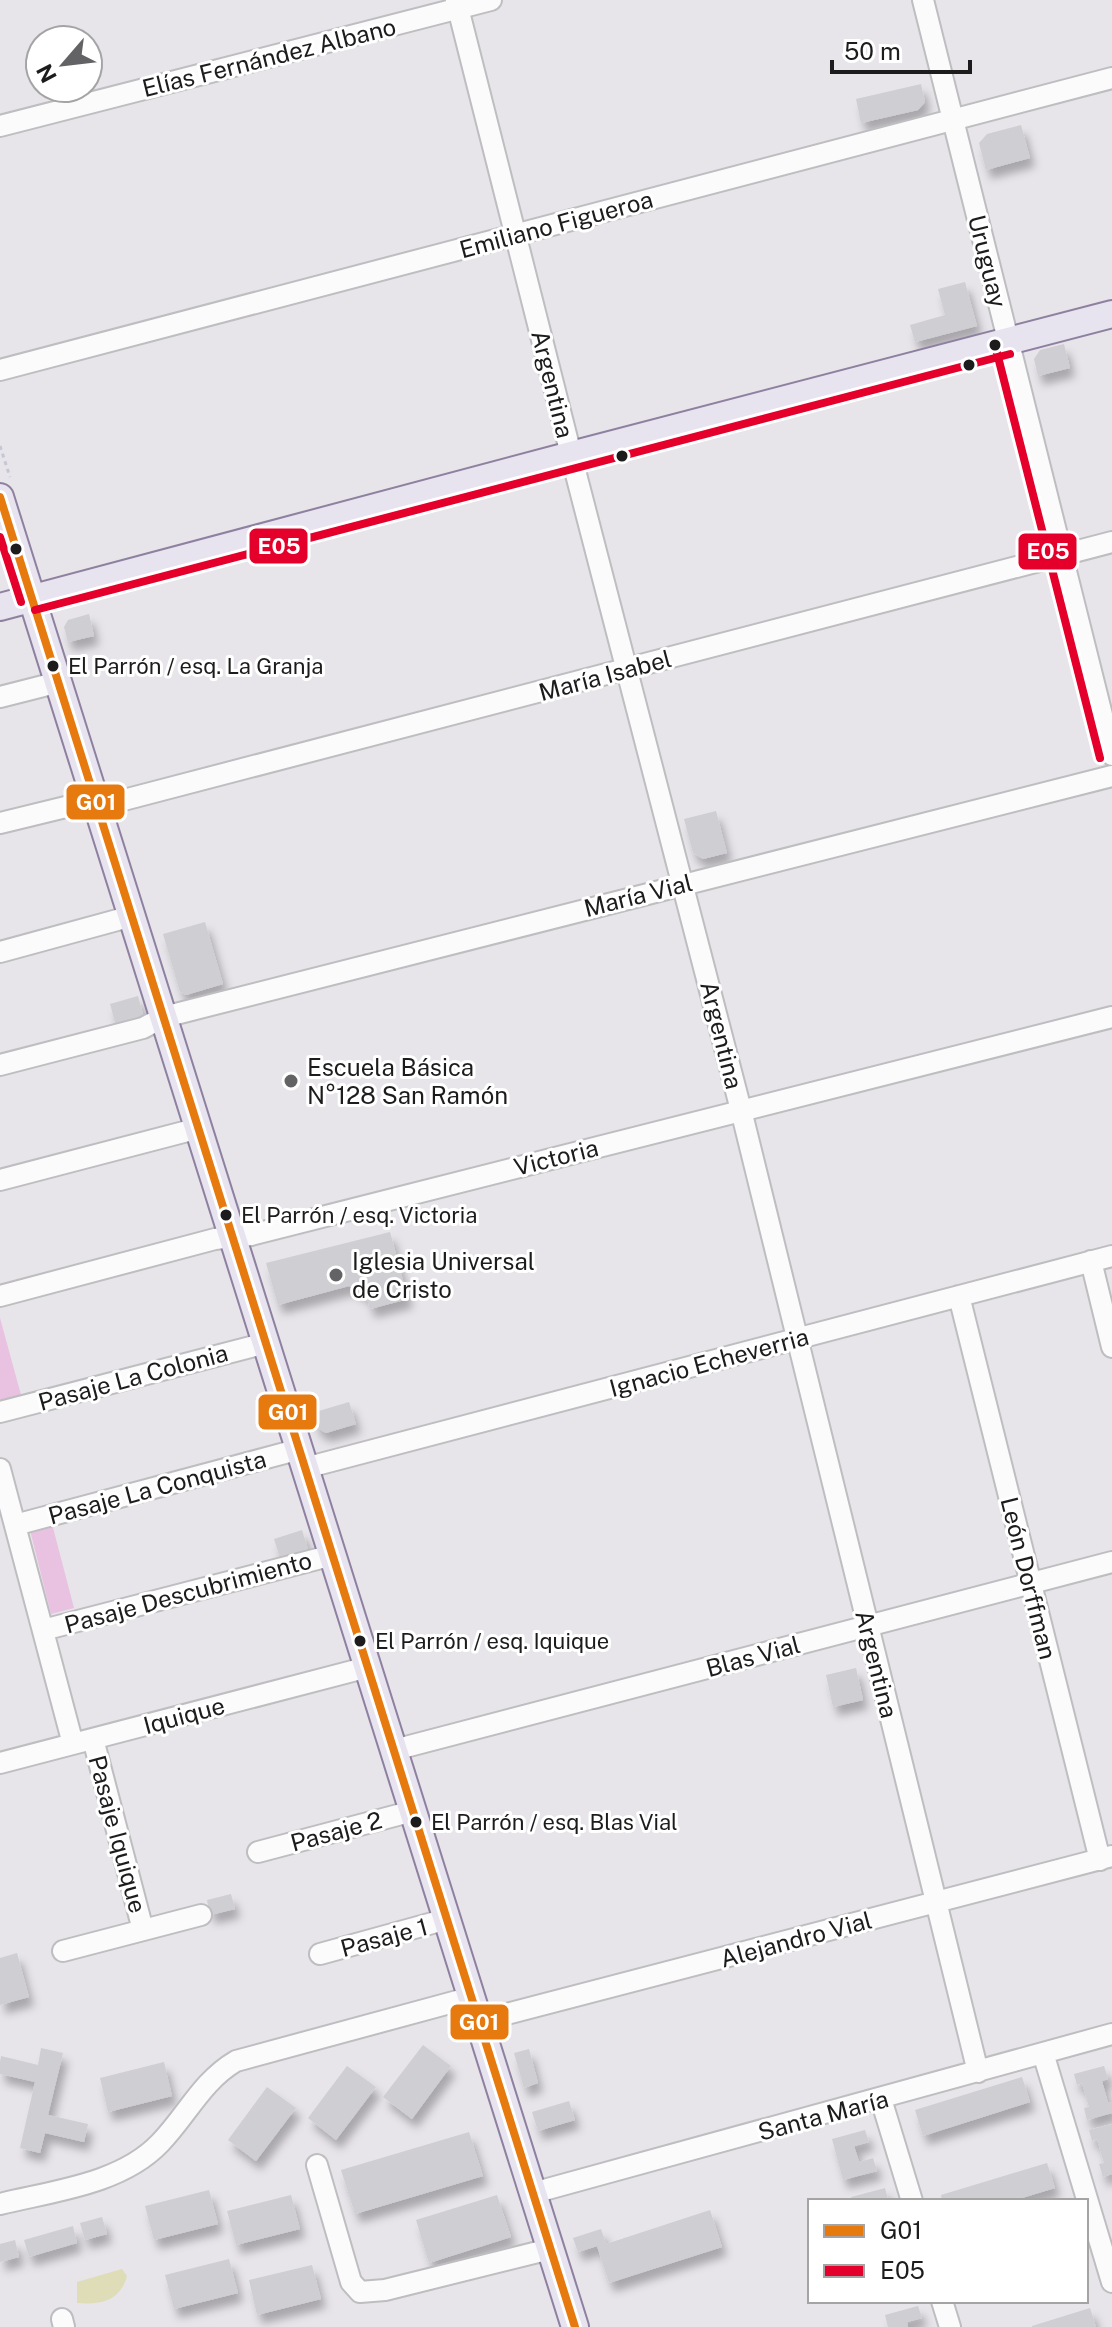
<svg xmlns="http://www.w3.org/2000/svg" width="1112" height="2327" font-family="'Public Sans',sans-serif">
<defs>
<filter id="shadow"><feDropShadow dx="5" dy="9" stdDeviation="4" flood-color="#0004"/></filter>
</defs>
<rect width="100%" height="100%" fill="#e7e4ea"/>
<path fill="#e8c2e0" d="M0,1318L21,1395L0,1400Z
M52,1524L74,1608L51,1614L30,1530Z"/>
<path fill="#dfddb7" d="M122,2269L127,2276C120,2301 101,2305 77,2303V2282Z"/>
<path fill="#cfced3" filter="url(#shadow)" d="M921,84L925,102L918,110L861,123L856,99Z
M1021,125L1030,158L986,170L979,143L987,134Z
M965,282L977,326L915,342L910,325L945,315L938,289Z
M1064,344L1070,368L1038,376L1034,359L1040,350Z
M89,614L94,636L68,642L64,627L68,620Z
M716,811L727,853L703,859L693,853L684,819Z
M205,922L223,984L186,995L180,992L163,934Z
M138,996L144,1018L116,1026L110,1004Z
M390,1232L408,1299L370,1309L366,1295L349,1286L278,1305L266,1263Z
M349,1402L356,1424L326,1433L316,1427L312,1413Z
M302,1530L308,1549L280,1558L274,1539Z
M856,1668L863,1700L833,1707L826,1675Z
M231,1894L235,1909L210,1915L207,1900Z
M17,1953L29,1997L0,2005V1958Z
M423,2045L451,2066L412,2119L383,2097Z
M41,2048L63,2053L48,2115L88,2124L84,2142L45,2133L40,2153L20,2148L35,2082L0,2074V2062L1,2056L38,2065Z
M529,2049L538,2083L524,2088L514,2053Z
M164,2062L172,2096L108,2112L100,2078Z
M347,2066L376,2087L336,2140L308,2118Z
M1104,2066L1108,2079L1102,2081L1108,2103L1112,2102V2113L1087,2120L1084,2108L1089,2107L1082,2083L1077,2085L1074,2074Z
M1022,2077L1030,2102L923,2136L915,2110Z
M267,2087L296,2108L256,2161L228,2140Z
M569,2101L575,2120L538,2131L532,2112Z
M1112,2124V2174L1103,2177L1099,2164L1104,2163L1097,2139L1092,2141L1089,2130Z
M865,2130L869,2142L854,2146L859,2162L873,2158L877,2171L843,2180L832,2139Z
M469,2132L483,2176L355,2214L341,2170Z
M1047,2163L1055,2188L1012,2201H942L941,2195Z
M885,2188L888,2200L852,2201L851,2197Z
M209,2190L218,2224L154,2240L145,2206Z
M291,2195L300,2229L236,2245L227,2211Z
M497,2195L511,2237L429,2263L416,2220Z
M710,2210L722,2247L609,2283L597,2246L578,2252L573,2238L601,2229L606,2244Z
M102,2217L107,2234L85,2240L80,2223Z
M73,2226L77,2243L29,2257L24,2240Z
M15,2240L19,2257L0,2262V2244Z
M229,2259L238,2293L174,2309L165,2275Z
M312,2265L321,2299L257,2315L249,2280Z
M918,2306L922,2318L907,2322L908,2327H888L885,2315Z
M1090,2308L1096,2327H1032V2326Z"/>
<g fill="none" stroke-linecap="round" stroke-linejoin="round">
<defs>
<path id="minor" d="M456,0L578,482L741,1110L978,2072
M923,0L1112,755
M0,126L491,0
M0,370L1112,78
M0,697L59,682
M0,823L78,804L116,802L1112,542
M0,952L132,916
M0,1065L143,1028L164,1017L1112,776
M0,1180L199,1128
M1091,1261L1112,1347
M0,1296L215,1239L251,1235L1112,1017
M959,1296L1100,1860
M0,1412L266,1343
M305,1468L1112,1256
M0,1469L73,1744
M15,1525L300,1449
M43,1630L333,1555
M93,1739L143,1930
M394,1750L1112,1562
M0,1763L368,1667
M258,1852L413,1811
M63,1951L201,1915
M320,1954L447,1919
M480,2021L1112,1856
M1043,2053L1112,2282
M881,2099L912,2201
M317,2165L351,2282L360,2292L385,2290L550,2249
M533,2193L1112,2034
M0,2204C53,2191 121,2184 160,2143C187,2115 202,2081 236,2061L472,1997
M942,2301L950,2327
M62,2319L64,2327"/>
<path id="major" d="M0,497L575,2327
M0,607L571,455L1112,314"/>
</defs>
<use href="#minor" stroke="#bebdc0" stroke-width="24"/>
<use href="#major" stroke="#8e81a0" stroke-width="30"/>
<path stroke="#c5c7d6" stroke-width="3" stroke-dasharray="4 4" stroke-linecap="butt" d="M0,446L10,477"/>
<use href="#minor" stroke="#fbfbfc" stroke-width="20"/>
<use href="#major" stroke="#e7e3ef" stroke-width="26"/>
<defs>
<path id="bus-1" d="M0,497L575,2327"/>
<path id="bus-2" d="M995,345L1100,758
M0,537L21,602
M35,610L1010,354"/>
</defs>
<use href="#bus-1" stroke="#fff" stroke-width="14"/>
<use href="#bus-2" stroke="#fff" stroke-width="14"/>
<use href="#bus-1" stroke="#e67a0e" stroke-width="8"/>
<use href="#bus-2" stroke="#e4002b" stroke-width="8"/>
</g>
<g fill="#1c1c1c" stroke="#fff" stroke-width="3">
<circle cx="995" cy="345" r="7"/>
<circle cx="969" cy="365" r="7"/>
<circle cx="622" cy="456" r="7"/>
<circle cx="16" cy="549" r="7"/>
<circle cx="53" cy="666" r="7"/>
<circle cx="226" cy="1215" r="7"/>
<circle cx="360" cy="1641" r="7"/>
<circle cx="416" cy="1822" r="7"/>
</g>
<g fill="#636264" stroke="#fff" stroke-width="3">
<circle cx="291" cy="1081" r="8"/>
<circle cx="336" cy="1275" r="8"/>
</g>
<g text-anchor="middle" dominant-baseline="central" stroke-width="6" stroke-linejoin="round" paint-order="stroke">
<g font-size="22" fill="#1c1c1c" stroke="#fff" text-anchor="start">
<text x="68" y="666">El Parrón / esq. La Granja</text>
<text x="241" y="1215">El Parrón / esq. Victoria</text>
<text x="375" y="1641">El Parrón / esq. Iquique</text>
<text x="431" y="1822">El Parrón / esq. Blas Vial</text>
</g>
<g font-size="24" fill="#1c1c1c" stroke="#fff">
<text transform="translate(269 57) rotate(-14)">Elías Fernández Albano</text>
<text transform="translate(556 224) rotate(-15)">Emiliano Figueroa</text>
<text transform="translate(988 261) rotate(76)">Uruguay</text>
<text transform="translate(553 384) rotate(76)">Argentina</text>
<text transform="translate(605 675) rotate(-15)">María Isabel</text>
<text transform="translate(638 895) rotate(-14)">María Vial</text>
<text transform="translate(722 1035) rotate(76)">Argentina</text>
<text transform="translate(556 1157) rotate(-14)">Victoria</text>
<text transform="translate(709 1362) rotate(-15)">Ignacio Echeverria</text>
<text transform="translate(133 1377) rotate(-15)">Pasaje La Colonia</text>
<text transform="translate(157 1487) rotate(-15)">Pasaje La Conquista</text>
<text transform="translate(1029 1578) rotate(76)">León Dorffman</text>
<text transform="translate(188 1592) rotate(-15)">Pasaje Descubrimiento</text>
<text transform="translate(753 1656) rotate(-15)">Blas Vial</text>
<text transform="translate(877 1664) rotate(76)">Argentina</text>
<text transform="translate(184 1715) rotate(-15)">Iquique</text>
<text transform="translate(336 1831) rotate(-15)">Pasaje 2</text>
<text transform="translate(118 1834) rotate(75)">Pasaje Iquique</text>
<text transform="translate(384 1937) rotate(-15)">Pasaje 1</text>
<text transform="translate(796 1939) rotate(-15)">Alejandro Vial</text>
<text transform="translate(823 2115) rotate(-15)">Santa María</text>
</g>
<g font-size="24" fill="#1c1c1c" stroke="#fff" text-anchor="start">
<text x="307" y="1067">Escuela Básica<tspan x="307" dy="28">N°128 San Ramón</tspan></text>
<text x="352" y="1261">Iglesia Universal<tspan x="352" dy="28">de Cristo</tspan></text>
</g>
</g>
<g stroke="#fff" stroke-width="3">
<rect x="248" y="527" width="61" height="38" rx="8" fill="#e4002b"/>
<rect x="1017" y="532" width="61" height="39" rx="8" fill="#e4002b"/>
<rect x="65" y="783" width="61" height="38" rx="8" fill="#e67a0e"/>
<rect x="257" y="1393" width="61" height="38" rx="8" fill="#e67a0e"/>
<rect x="449" y="2003" width="61" height="38" rx="8" fill="#e67a0e"/>
</g>
<g font-size="22" text-anchor="middle" font-weight="bold" fill="#fff">
<text x="279" y="554">E05</text>
<text x="1048" y="559">E05</text>
<text x="96" y="810">G01</text>
<text x="288" y="1420">G01</text>
<text x="479" y="2030">G01</text>
</g>
<rect x="808" y="2199" width="280" height="104" fill="#ffffff" stroke="#a4a4a4" stroke-width="2"/>
<rect x="824" y="2225" width="40" height="12" fill="#e67a0e" stroke="#a4a4a4" stroke-width="2"/>
<text x="880" y="2239" font-size="24" fill="#1c1c1c">G01</text>
<rect x="824" y="2265" width="40" height="12" fill="#e4002b" stroke="#a4a4a4" stroke-width="2"/>
<text x="880" y="2279" font-size="24" fill="#1c1c1c">E05</text>
<g transform="translate(64 64) rotate(242)"><circle r="38" fill="#ffffff" stroke="#a4a4a4" stroke-width="2"/>
<path d="M0-6L14 30L0 20L-14 30Z" fill="#636264"/>
<text y="-12" font-size="22" font-weight="bold" text-anchor="middle" fill="#1c1c1c">N</text>
</g>
<path d="M832 60v12h138v-12" fill="none" stroke="#1c1c1c" stroke-width="4"/>
<text x="844" y="60" font-size="24" fill="#1c1c1c" stroke="#ffffff" stroke-width="6" paint-order="stroke">50 m</text>
</svg>
